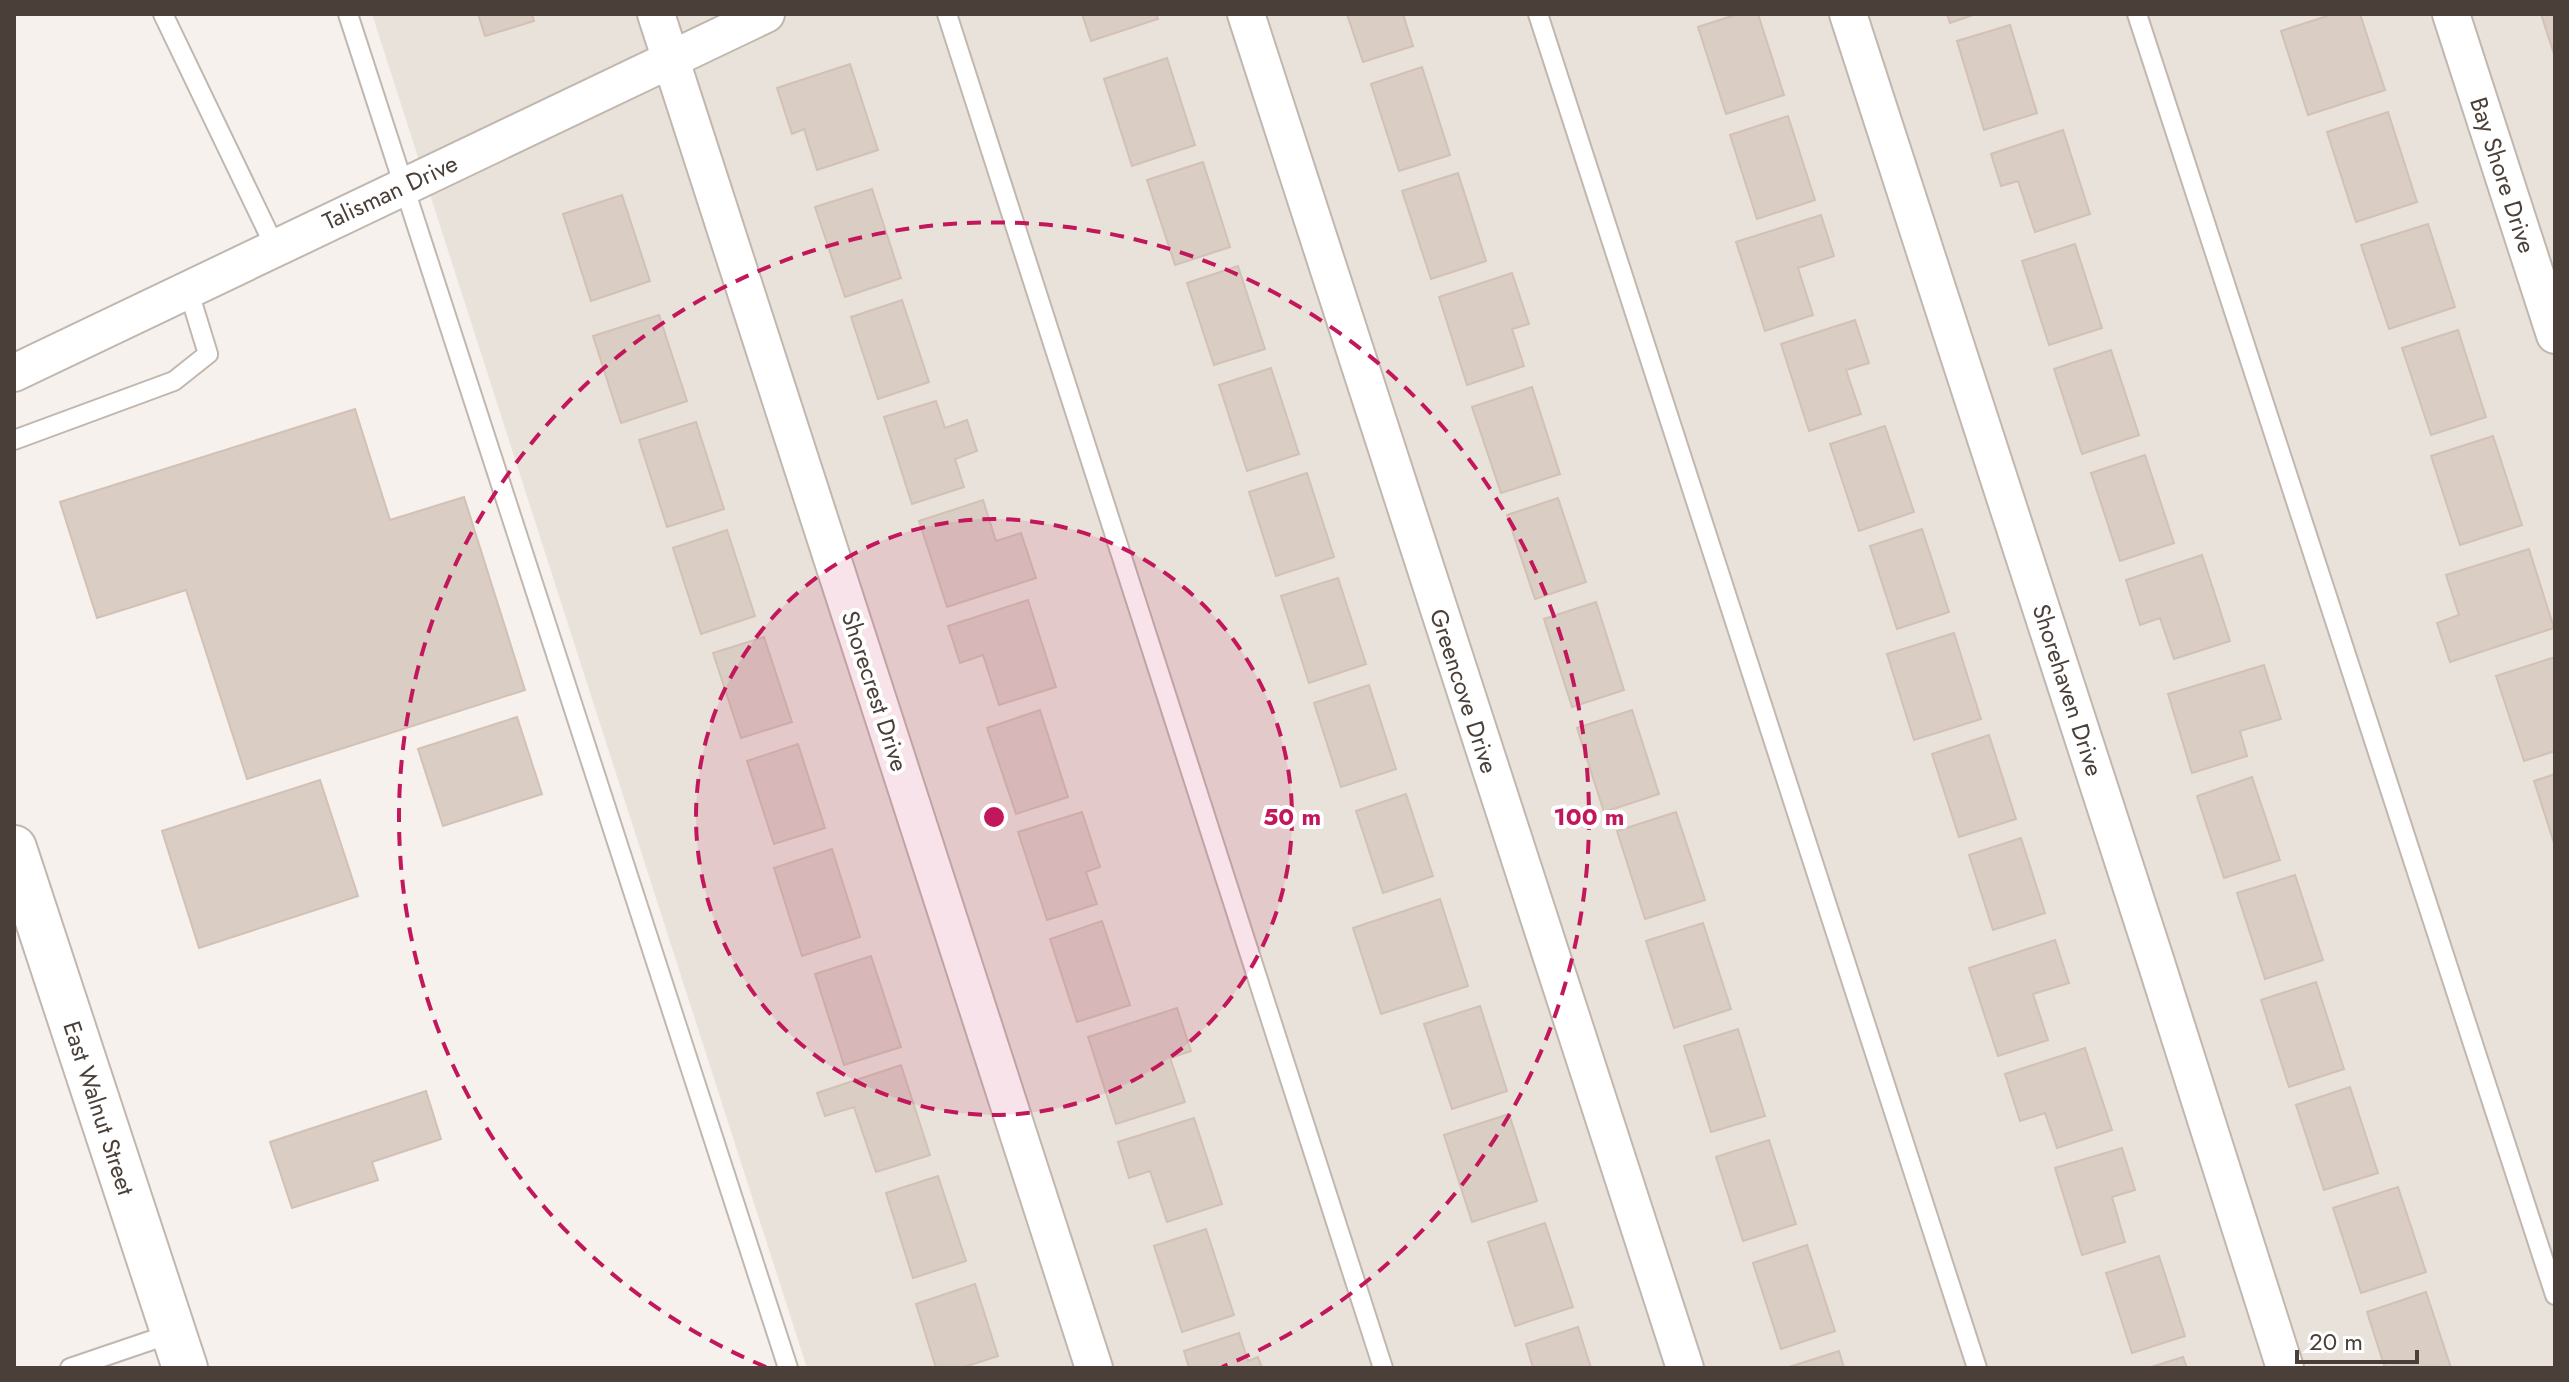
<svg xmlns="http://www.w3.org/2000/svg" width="2569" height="1382" font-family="Jost,sans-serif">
<rect width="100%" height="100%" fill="#f6f1ec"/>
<path fill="#e9e2da" d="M372,14H2555V1368H807Z"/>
<path fill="#dacdc4" stroke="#d2c1b4" stroke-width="2" d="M478,14H532L534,21L485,36Z
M1082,14H1156L1158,19L1091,41Z
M1347,14H1403L1413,46L1363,62Z
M1738,14H1758L1784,95L1726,114L1698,27Z
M1947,14H1976L1950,23Z
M2333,14H2360L2385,90L2308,115L2281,31Z
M2541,14H2555V57Z
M2010,25L2037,113L1984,130L1957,41Z
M1167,58L1195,145L1132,166L1104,79Z
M850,64L878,150L817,170L804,129L792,134L777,88Z
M1422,67L1450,155L1399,171L1371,84Z
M2388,112L2417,202L2356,222L2327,132Z
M1788,116L1815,200L1757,219L1730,135Z
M2063,130L2090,214L2035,232L2018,181L2001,186L1991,154Z
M1203,162L1230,247L1175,265L1147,180Z
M1458,173L1486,261L1431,279L1402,191Z
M872,189L901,278L845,297L815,207Z
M622,195L650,281L591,301L563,214Z
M1821,215L1834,256L1798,268L1813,315L1765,331L1736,242Z
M2428,224L2455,307L2389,329L2361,245Z
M2075,244L2102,328L2049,345L2022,261Z
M1238,266L1265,349L1214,365L1187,283Z
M1512,273L1529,324L1512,329L1524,366L1467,385L1439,297Z
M902,300L929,382L878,399L851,317Z
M659,315L687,401L621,423L593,336Z
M1855,320L1869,363L1846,370L1861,414L1809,431L1781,344Z
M2458,330L2486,417L2431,435L2402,348Z
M2111,350L2139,435L2082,454L2054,369Z
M1271,368L1299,454L1247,471L1219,385Z
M1532,387L1560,474L1501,493L1472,407Z
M936,401L945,428L967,420L977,451L955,459L964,487L912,504L884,417Z
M355,409L390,520L464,497L525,690L247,779L186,590L97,618L60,502Z
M696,422L724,509L667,527L639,440Z
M1885,426L1914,512L1859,531L1830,444Z
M2493,436L2522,525L2460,545L2431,456Z
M2145,455L2174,543L2120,561L2091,473Z
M1307,473L1334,557L1276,576L1249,492Z
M1558,498L1586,582L1535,599L1507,515Z
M983,500L996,541L1021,533L1036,578L947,607L919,521Z
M1922,529L1949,612L1897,629L1870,546Z
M727,530L755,616L701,634L673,548Z
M2529,549L2554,628L2450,662L2437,623L2459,615L2446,575Z
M2202,555L2230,641L2174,659L2160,618L2140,625L2126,580Z
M1338,578L1366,664L1309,683L1281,596Z
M1028,600L1056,687L999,705L983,655L960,663L948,626Z
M1596,602L1624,690L1572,707L1544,619Z
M1954,633L1981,719L1914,740L1887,654Z
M764,637L792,722L741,738L713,653Z
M2555,657V751L2524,761L2496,676Z
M2264,665L2281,719L2240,731L2247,756L2192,773L2168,694Z
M1369,685L1396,769L1341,787L1314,703Z
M1040,710L1068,797L1016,814L987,728Z
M1632,710L1659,794L1604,812L1577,728Z
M517,717L542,794L443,826L418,749Z
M1989,735L2016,819L1959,837L1932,754Z
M798,744L825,828L774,844L747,761Z
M2555,774V846L2534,781Z
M2252,777L2280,860L2224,878L2197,796Z
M320,780L358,896L199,948L162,831Z
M1406,794L1433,876L1383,893L1356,811Z
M1082,812L1100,867L1086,872L1097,904L1047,920L1018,832Z
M1676,812L1705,900L1645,919L1617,831Z
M2021,838L2045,913L1993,930L1969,855Z
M832,849L860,937L802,956L774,868Z
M2295,875L2323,960L2265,979L2237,893Z
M1440,899L1468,986L1381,1014L1353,928Z
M1102,921L1130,1005L1077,1022L1050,939Z
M1703,923L1731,1009L1674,1028L1646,941Z
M2055,940L2069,983L2033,994L2048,1040L1998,1056L1969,968Z
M871,956L901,1047L844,1065L815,974Z
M2316,982L2344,1069L2289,1087L2261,1000Z
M1480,1006L1507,1091L1452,1109L1424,1024Z
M1177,1008L1191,1051L1170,1058L1185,1102L1116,1124L1088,1037Z
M1738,1029L1765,1116L1711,1132L1684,1046Z
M2085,1048L2112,1130L2057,1148L2045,1113L2020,1121L2005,1074Z
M901,1065L930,1155L876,1172L854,1107L825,1116L817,1093Z
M2350,1087L2378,1173L2324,1190L2296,1105Z
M426,1091L441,1139L372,1162L378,1180L292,1208L270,1142Z
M1509,1114L1537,1201L1472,1222L1444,1135Z
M1194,1118L1222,1204L1167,1222L1150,1171L1129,1178L1118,1142Z
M1769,1140L1796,1224L1743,1241L1716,1157Z
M2122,1148L2135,1190L2112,1197L2125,1242L2082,1255L2055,1168Z
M938,1176L966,1261L913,1278L886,1193Z
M2398,1187L2426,1272L2361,1293L2333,1208Z
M1545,1223L1573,1307L1515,1326L1488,1242Z
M1206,1229L1234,1315L1182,1332L1154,1246Z
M1807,1245L1835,1331L1781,1349L1753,1263Z
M2159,1256L2185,1336L2132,1353L2106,1273Z
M975,1284L998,1356L961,1368H936L916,1304Z
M2426,1292L2451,1368H2385L2367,1312Z
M1578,1327L1591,1368H1533L1526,1344Z
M1239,1333L1248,1361L1258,1357L1262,1368H1189L1184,1351Z
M1839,1351L1844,1368H1786Z
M2183,1357L2187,1368H2148Z"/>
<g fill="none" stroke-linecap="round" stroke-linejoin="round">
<defs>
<path id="service" d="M163,14L275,247
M348,14L788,1368
M947,14L1383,1368
M1538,14L1977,1368
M2137,14L2555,1295
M14,440L174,381L208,354L188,289
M70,1368L173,1333"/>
<path id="minor" d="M656,14L1094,1368
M1246,14L1685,1368
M1848,14L2154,956L2285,1368
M2451,14L2555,335
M14,373L766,14"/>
<path id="tertiary" d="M14,848L185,1368"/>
</defs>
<use href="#service" stroke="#c1b7ae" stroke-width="22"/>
<use href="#minor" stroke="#c1b7ae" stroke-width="40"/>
<use href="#tertiary" stroke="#c1b7ae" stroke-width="48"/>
<use href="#service" stroke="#fff" stroke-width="18"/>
<use href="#minor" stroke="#fff" stroke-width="36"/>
<use href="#tertiary" stroke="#fff" stroke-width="44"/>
</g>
<circle cx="994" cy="817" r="298" fill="#c2185b" fill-opacity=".12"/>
<g fill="none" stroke="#c2185b" stroke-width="4" stroke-dasharray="14 10">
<circle cx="994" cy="817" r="298"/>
<path d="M766 1367A595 595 0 1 1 1222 1367"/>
</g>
<g text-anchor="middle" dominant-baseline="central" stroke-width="8" stroke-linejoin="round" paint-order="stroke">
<g font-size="24" fill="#4a4039" stroke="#fff">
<text transform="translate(2503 175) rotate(72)">Bay Shore Drive</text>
<text transform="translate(390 192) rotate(-25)">Talisman Drive</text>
<text transform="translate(2068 690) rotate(72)">Shorehaven Drive</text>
<text transform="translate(875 691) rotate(72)">Shorecrest Drive</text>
<text transform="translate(1464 691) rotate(72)">Greencove Drive</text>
<text transform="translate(99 1108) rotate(72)">East Walnut Street</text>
</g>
</g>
<circle cx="994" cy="817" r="12" fill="#c2185b" stroke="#fff" stroke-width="4"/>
<g font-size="24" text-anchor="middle" font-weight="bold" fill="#c2185b" stroke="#fff" stroke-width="8" stroke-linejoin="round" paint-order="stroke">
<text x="1292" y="825">50 m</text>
<text x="1589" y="825">100 m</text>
</g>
<rect width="2569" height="1382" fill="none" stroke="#4a4039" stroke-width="32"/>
<path d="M2297 1350v12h120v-12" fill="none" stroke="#4a4039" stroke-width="4"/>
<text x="2309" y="1350" font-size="24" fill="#4a4039" stroke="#ffffff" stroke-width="6" paint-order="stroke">20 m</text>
</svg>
